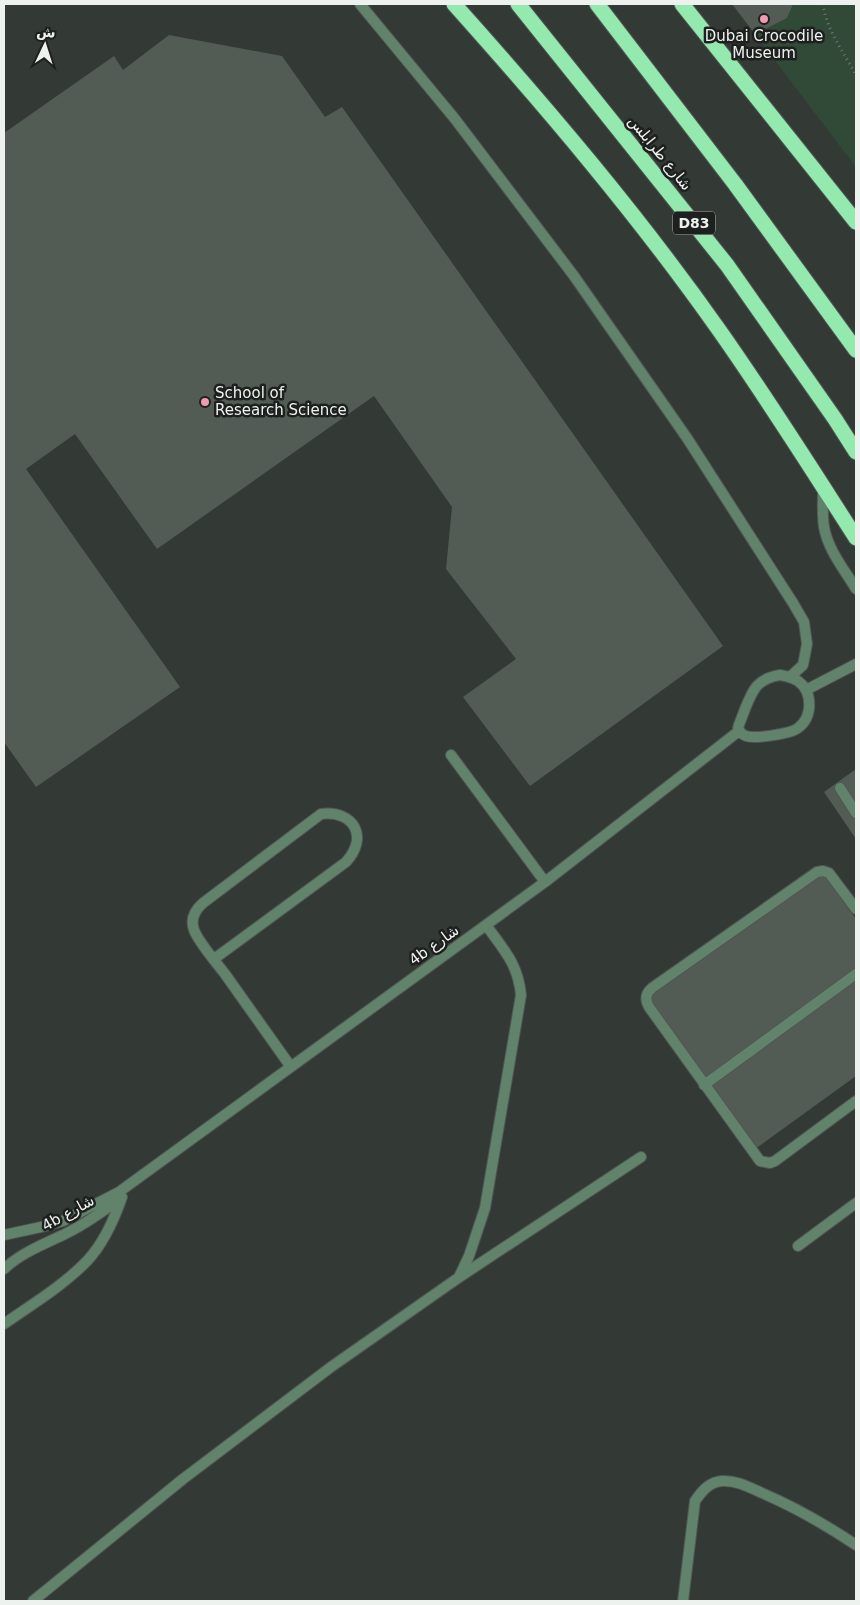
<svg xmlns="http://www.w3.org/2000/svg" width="860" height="1605" font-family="'DejaVu Sans','Noto Sans Arabic',sans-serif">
<rect width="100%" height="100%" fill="#333a35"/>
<path fill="#314a38" d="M732,4H856V167Z"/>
<path fill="#535b55" d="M732,4H793L787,18L755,34Z
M169,35L282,56L325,117L342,107L723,646L530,786L463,697L516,659L446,569L452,507L374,396L157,549L75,434L26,469L180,687L36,787L4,742V133L114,56L123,70Z
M856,769V839L824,792Z
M821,870L856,919V1076L751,1152L641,999Z"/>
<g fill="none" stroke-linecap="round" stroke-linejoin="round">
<defs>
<path id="lane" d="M360,4L455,119L574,276L687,438L793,603L804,622L807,644L803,665L790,677
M823,488C823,501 822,514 824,527C828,550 844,569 856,589
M780,675C786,676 792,677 798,681C813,692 813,717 798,728C791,734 754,739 746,736C741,734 740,732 738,728C740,721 743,715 745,709C753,689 757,679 780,675Z
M806,690L856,664
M451,755L545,882
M840,788L856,813
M856,909L829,873L823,871L817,872L652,988C645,994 645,1000 649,1007L760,1161L770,1163L775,1161L856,1101
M214,959L346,862C369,837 354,810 321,814L203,903C195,910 190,919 194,930C199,943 216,962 225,974C247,1005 269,1036 291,1067
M704,1085L856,974
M4,1235L41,1227L63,1221L119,1192L545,882L739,731
M798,1246L856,1203
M4,1269C22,1252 45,1244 67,1233C87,1223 105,1210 122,1197
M459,1277L469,1256L485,1208L521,995C518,964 504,950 486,925
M4,1324C31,1305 64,1285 87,1261C104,1243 114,1220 122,1197
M33,1601L183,1479L331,1367L458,1278L641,1157
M683,1601L695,1501C702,1491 709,1482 722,1481C736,1480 749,1487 762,1493C795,1507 826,1525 856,1545"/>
<path id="highway" d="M454,4C547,108 638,215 719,330C767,398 811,468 856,538
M518,4L727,265L835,419L856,452
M597,4L735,184L856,350
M682,4L856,222"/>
</defs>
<use href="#lane" stroke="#515753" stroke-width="12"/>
<use href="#highway" stroke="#515753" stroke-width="17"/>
<path stroke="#707672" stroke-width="3" stroke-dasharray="1 4" stroke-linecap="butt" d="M823,4C826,29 844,53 856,75"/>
<use href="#lane" stroke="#61826b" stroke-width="10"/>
<use href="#highway" stroke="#94e9af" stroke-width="15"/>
</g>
<g fill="#f29ab0" stroke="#1d201e" stroke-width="2">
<circle cx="764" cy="19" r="5"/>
<circle cx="205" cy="402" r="5"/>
</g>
<g text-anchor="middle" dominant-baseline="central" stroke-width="5" stroke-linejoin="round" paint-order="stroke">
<rect fill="#1d201e" stroke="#afb3b0" stroke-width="1" x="673" y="211.5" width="42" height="23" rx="4"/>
<g font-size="14" font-weight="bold" fill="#eef2ef">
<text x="694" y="223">D83</text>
</g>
<g font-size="15" fill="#eef2ef" stroke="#1d201e">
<text x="764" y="36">Dubai Crocodile<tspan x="764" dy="17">Museum</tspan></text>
<text x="215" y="393" text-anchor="start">School of<tspan x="215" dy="17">Research Science</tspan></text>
</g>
<g font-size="15" fill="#eef2ef" stroke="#1d201e">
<text transform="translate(660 153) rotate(51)">شارع طرابلس</text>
<text transform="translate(434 945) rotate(-36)">4b شارع</text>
<text transform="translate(68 1213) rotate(-29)">4b شارع</text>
</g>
</g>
<rect width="860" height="1605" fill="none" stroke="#eef2ef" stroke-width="10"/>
<g transform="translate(45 45) rotate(4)" stroke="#1d201e" stroke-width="4" paint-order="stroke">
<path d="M0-4L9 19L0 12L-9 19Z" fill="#eef2ef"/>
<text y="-8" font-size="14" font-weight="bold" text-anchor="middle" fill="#eef2ef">ش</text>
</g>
</svg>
